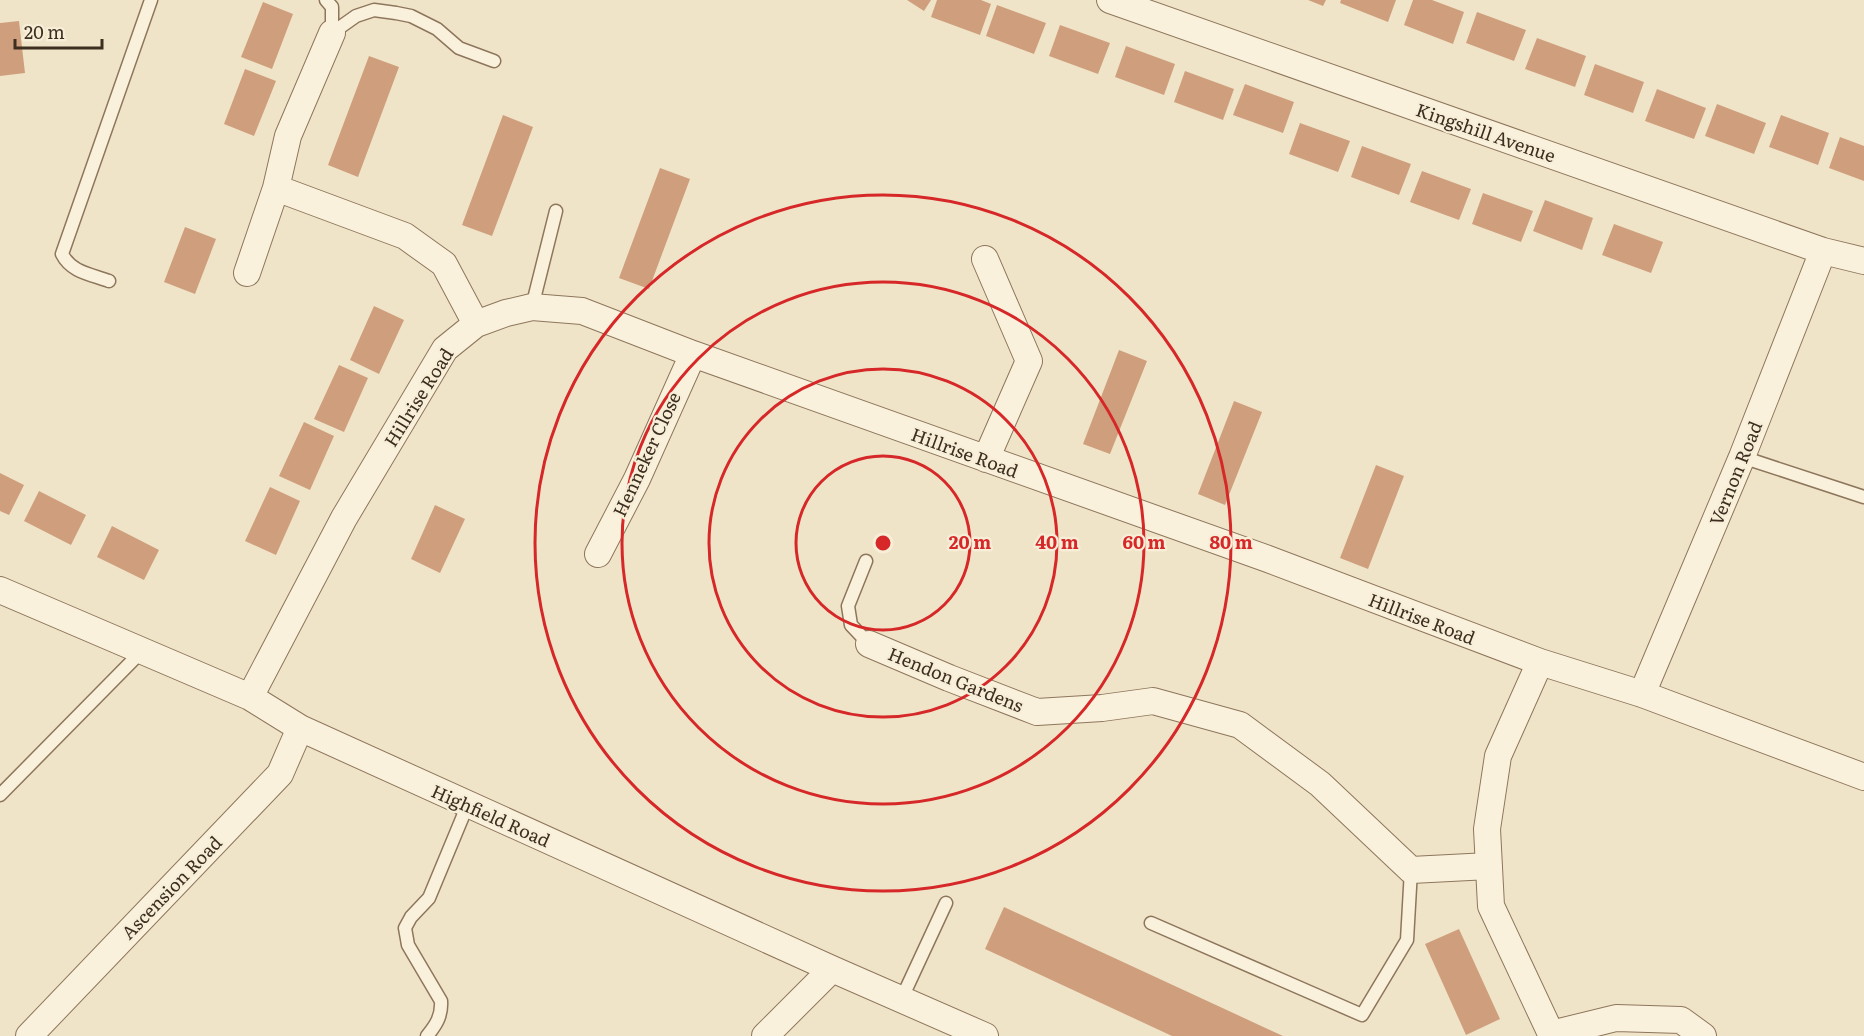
<svg xmlns="http://www.w3.org/2000/svg" width="1864" height="1036" font-family="Literata,serif">
<rect width="100%" height="100%" fill="#f0e4c8"/>
<path fill="#cf9f7d" d="M907,0H931L924,11Z
M937,0H981L991,4L980,35L931,17Z
M1308,0H1326L1323,6Z
M1341,0H1396L1388,22L1340,3Z
M1413,0H1432L1464,12L1453,44L1404,25Z
M263,2L293,14L272,69L241,57Z
M997,5L1046,23L1034,54L986,36Z
M1477,12L1526,30L1514,61L1466,43Z
M19,21L25,73L0,76V23Z
M1060,25L1110,43L1098,74L1049,56Z
M1537,38L1586,56L1575,87L1525,69Z
M1126,46L1175,64L1164,95L1115,77Z
M369,56L399,67L358,177L328,165Z
M1595,64L1644,82L1633,113L1584,95Z
M245,69L276,81L254,136L224,124Z
M1185,71L1234,89L1223,120L1174,102Z
M1245,84L1294,102L1283,133L1233,115Z
M1657,89L1706,108L1694,139L1645,121Z
M1717,104L1766,123L1754,154L1705,136Z
M503,115L533,127L492,236L462,225Z
M1781,115L1829,133L1818,165L1769,147Z
M1300,123L1350,141L1338,172L1289,154Z
M1840,137L1864,146V181L1829,168Z
M1362,146L1411,164L1399,195L1351,177Z
M660,168L690,179L649,289L619,278Z
M1422,171L1471,189L1459,220L1410,202Z
M1483,193L1533,211L1521,242L1472,224Z
M1545,200L1593,218L1582,250L1533,231Z
M1614,224L1663,242L1651,273L1602,255Z
M185,227L216,239L195,294L164,282Z
M374,306L404,320L379,374L350,360Z
M1119,350L1147,361L1110,454L1083,444Z
M339,365L368,378L344,432L314,419Z
M1234,401L1262,412L1225,505L1198,494Z
M304,422L334,436L310,490L279,476Z
M1376,465L1404,476L1368,569L1340,558Z
M0,473L24,485L9,515L0,511Z
M270,487L300,501L276,555L245,541Z
M39,491L86,515L71,545L24,521Z
M435,505L465,519L440,573L411,559Z
M112,526L159,550L144,580L97,557Z
M1004,907L1283,1036H1172L985,949Z
M1459,929L1500,1019L1466,1035L1425,944Z"/>
<g fill="none" stroke-linecap="round" stroke-linejoin="round">
<defs>
<path id="lane" d="M326,0L332,7V33
M332,33L356,16L374,10L396,13L411,16L437,29L459,48L494,61
M109,281C90,274 71,272 62,254L151,0
M532,307L556,211
M1742,457L1864,497
M866,561L848,606L851,625L869,644
M0,795L142,651
M1151,923L1362,1015L1407,940L1411,870
M901,1000L946,903
M427,1036C436,1025 442,1016 441,1001L408,945L405,928L411,917L429,898L468,804"/>
<path id="street" d="M1110,0L1823,251L1864,261
M276,188L405,236L444,264L476,324
M985,259L1029,361L986,459
M247,273L276,188L288,136L332,33
M598,554L637,479L693,354
M0,590L250,697L300,728L832,969L985,1036
M869,644L949,678L1037,712L1102,708L1153,701L1240,725L1320,784L1411,870L1489,866
M1540,662L1498,756L1487,829L1491,906L1552,1036
M1642,694L1742,457L1823,251
M250,697L344,518L445,349L476,324L506,313L532,307L582,311L693,354L1268,559L1540,662L1642,694L1864,777
M1551,1034L1616,1018L1681,1020L1703,1036
M29,1036L280,774L300,728
M765,1036L832,969"/>
</defs>
<use href="#lane" stroke="#8d765c" stroke-width="15"/>
<use href="#street" stroke="#8d765c" stroke-width="28"/>
<use href="#lane" stroke="#faf1dc" stroke-width="12"/>
<use href="#street" stroke="#faf1dc" stroke-width="26"/>
</g>
<g fill="none" stroke="#d62828" stroke-width="3">
<circle cx="883" cy="543" r="87"/>
<circle cx="883" cy="543" r="174"/>
<circle cx="883" cy="543" r="261"/>
<circle cx="883" cy="543" r="348"/>
</g>
<g text-anchor="middle" dominant-baseline="central" stroke-width="4.5" stroke-linejoin="round" paint-order="stroke">
<g font-size="18" fill="#3d2e20" stroke="#f7eed8">
<text transform="translate(1486 132) rotate(19)">Kingshill Avenue</text>
<text transform="translate(418 397) rotate(-58)">Hillrise Road</text>
<text transform="translate(965 452) rotate(20)">Hillrise Road</text>
<text transform="translate(646 454) rotate(-65)">Henneker Close</text>
<text transform="translate(1735 473) rotate(-68)">Vernon Road</text>
<text transform="translate(1422 618) rotate(21)">Hillrise Road</text>
<text transform="translate(956 679) rotate(22)">Hendon Gardens</text>
<text transform="translate(491 815) rotate(24)">Highfield Road</text>
<text transform="translate(171 887) rotate(-46)">Ascension Road</text>
</g>
</g>
<circle cx="883" cy="543" r="9" fill="#d62828" stroke="#f7eed8" stroke-width="3"/>
<g font-size="18" text-anchor="middle" font-weight="bold" fill="#d62828" stroke="#f7eed8" stroke-width="4.5" stroke-linejoin="round" paint-order="stroke">
<text x="970" y="549">20 m</text>
<text x="1057" y="549">40 m</text>
<text x="1144" y="549">60 m</text>
<text x="1231" y="549">80 m</text>
</g>
<path d="M15 39v9h87v-9" fill="none" stroke="#3d2e20" stroke-width="3"/>
<text x="24" y="39" font-size="18" fill="#3d2e20" stroke="#f7eed8" stroke-width="4.5" paint-order="stroke">20 m</text>
</svg>
